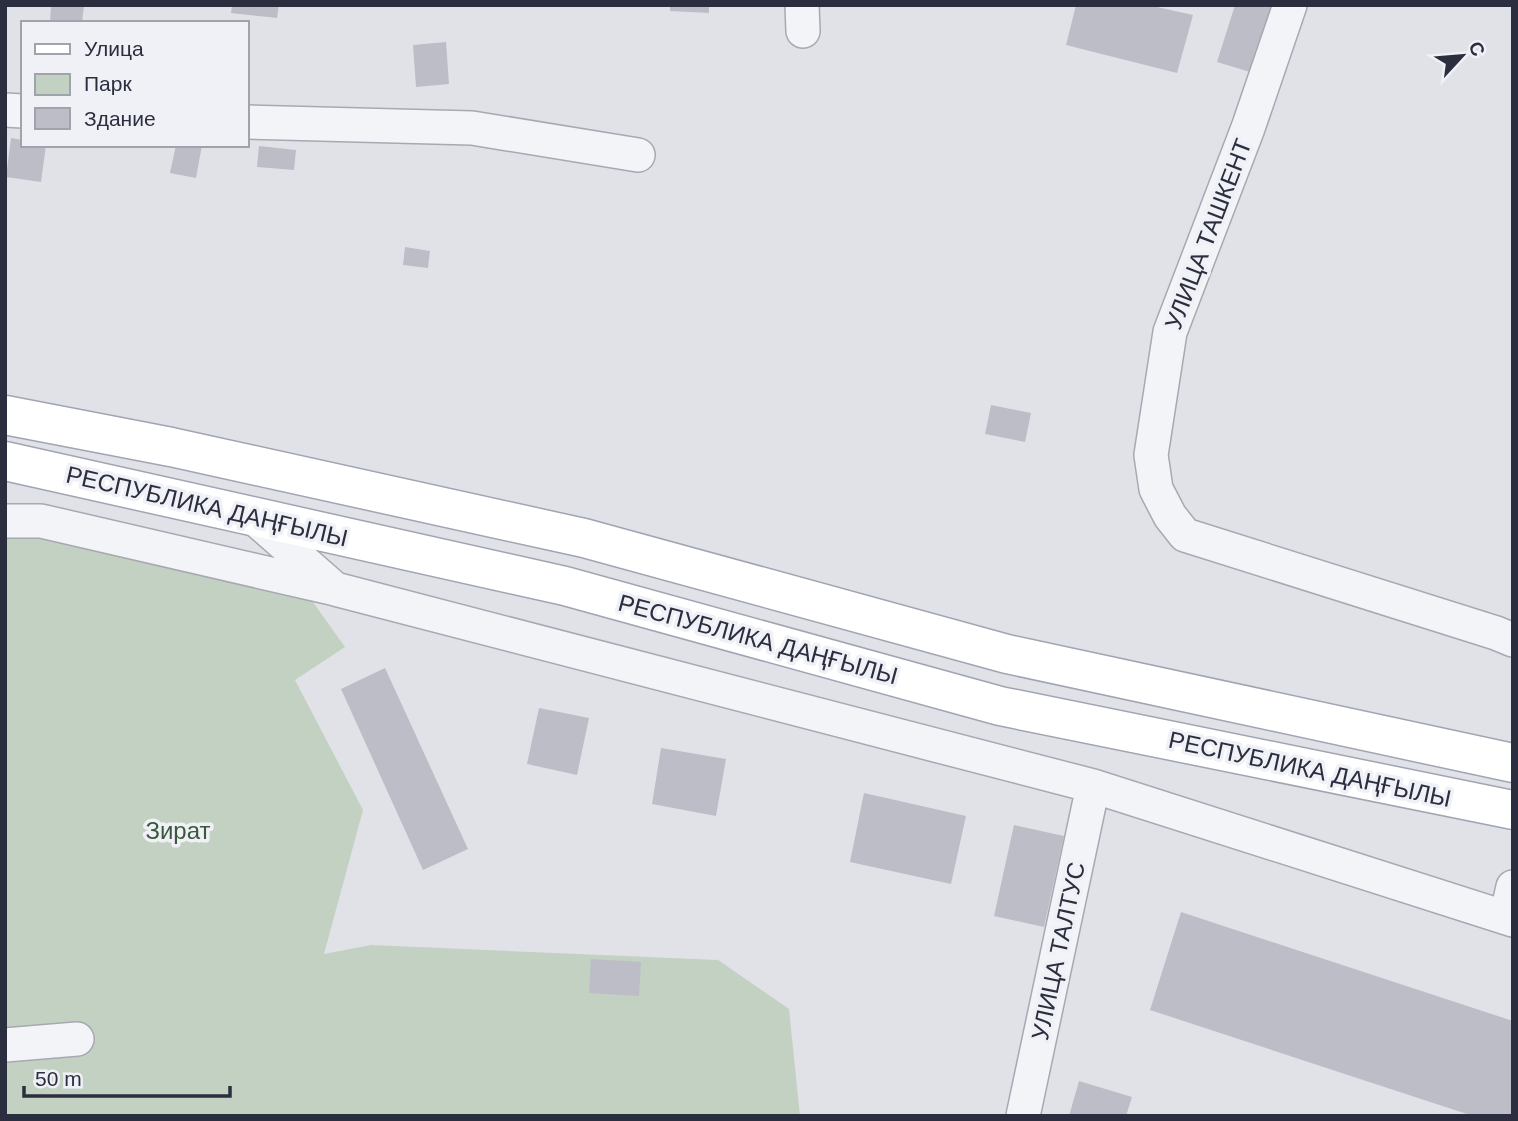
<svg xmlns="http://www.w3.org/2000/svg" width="1518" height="1121" font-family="Arial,sans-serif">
<rect width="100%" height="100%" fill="#e1e2e8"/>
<path fill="#c3d1c3" d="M5,532L295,577L345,647L295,680L363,810L324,954L371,945L718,960L789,1009L800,1116H5Z"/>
<path fill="#bcbdc7" d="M51,5H84L82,23H50Z
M232,5H279L277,18L231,13Z
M670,5H709V13L670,11Z
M1076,5H1148L1193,15L1177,73L1066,45Z
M1235,5H1272L1250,72L1217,62Z
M446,42L449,84L416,87L413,45Z
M11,138L23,140V145H46L41,182L6,177Z
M176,145H202L196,178L170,173Z
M259,146L296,150L294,170L257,167Z
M405,247L430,251L428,268L403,265Z
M991,405L1031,413L1025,442L985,434Z
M385,668L468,849L423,870L341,689Z
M539,708L589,718L577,775L527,764Z
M661,748L726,759L716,816L652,804Z
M864,793L966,816L951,884L850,862Z
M1014,825L1064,836L1044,927L994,916Z
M1181,912L1513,1021V1116H1473L1150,1010Z
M591,959L641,962L639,996L589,993Z
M1079,1081L1132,1097L1126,1116H1069Z"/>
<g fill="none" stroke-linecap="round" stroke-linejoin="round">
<defs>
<path id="minor" d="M802,5L803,31
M1290,5L1248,128L1170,332L1151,455L1156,489L1170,516L1185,535L1496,633L1513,640
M5,110L23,111
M247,122L472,128L638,155
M253,517L335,589L1093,786L1513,920
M5,521H41L331,588
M1506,918L1513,887
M5,1045L77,1039
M1023,1116L1093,786"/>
<path id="major" d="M5,415L171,447L584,538L1007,654L1513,763
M5,461L565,586L1000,706L1513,810"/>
</defs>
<use href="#minor" stroke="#a7a8b2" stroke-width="36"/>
<use href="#major" stroke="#a1a4b3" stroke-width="41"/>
<use href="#minor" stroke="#f3f4f7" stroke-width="33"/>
<use href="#major" stroke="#fff" stroke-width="38"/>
</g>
<g text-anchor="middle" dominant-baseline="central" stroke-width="7" stroke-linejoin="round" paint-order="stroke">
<g font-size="24" fill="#2b2e3e" stroke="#f0f1f6">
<text transform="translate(1208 234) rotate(-69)">УЛИЦА ТАШКЕНТ</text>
<text transform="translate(207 506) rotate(13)">РЕСПУБЛИКА ДАҢҒЫЛЫ</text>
<text transform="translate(758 639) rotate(15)">РЕСПУБЛИКА ДАҢҒЫЛЫ</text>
<text transform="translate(1310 769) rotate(12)">РЕСПУБЛИКА ДАҢҒЫЛЫ</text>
<text transform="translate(1058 951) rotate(-78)">УЛИЦА ТАЛТУС</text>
</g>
<g font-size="24" fill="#3a583b" stroke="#f0f1f6">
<text x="178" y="830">Зират</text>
</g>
</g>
<rect width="1518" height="1121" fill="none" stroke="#2b2e3e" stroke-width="14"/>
<rect x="21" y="21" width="228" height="126" fill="#f0f1f6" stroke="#a1a3ac" stroke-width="2"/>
<rect x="35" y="44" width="35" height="10" fill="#ffffff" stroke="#a1a3ac" stroke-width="2"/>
<text x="84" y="56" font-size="21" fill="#2b2e3e">Улица</text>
<rect x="35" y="74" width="35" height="21" fill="#c3d1c3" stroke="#a1a3ac" stroke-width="2"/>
<text x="84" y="91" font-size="21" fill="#2b2e3e">Парк</text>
<rect x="35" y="108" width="35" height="21" fill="#bcbdc7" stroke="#a1a3ac" stroke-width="2"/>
<text x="84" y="126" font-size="21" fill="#2b2e3e">Здание</text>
<g transform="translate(1462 56) rotate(64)" stroke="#f0f1f6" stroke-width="5" paint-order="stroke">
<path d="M0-5L12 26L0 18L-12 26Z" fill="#2b2e3e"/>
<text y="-10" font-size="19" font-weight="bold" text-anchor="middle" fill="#2b2e3e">С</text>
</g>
<path d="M24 1086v10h206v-10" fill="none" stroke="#2b2e3e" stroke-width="3.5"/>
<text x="35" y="1086" font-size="21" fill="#2b2e3e" stroke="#f0f1f6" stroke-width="5" paint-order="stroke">50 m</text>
</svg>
